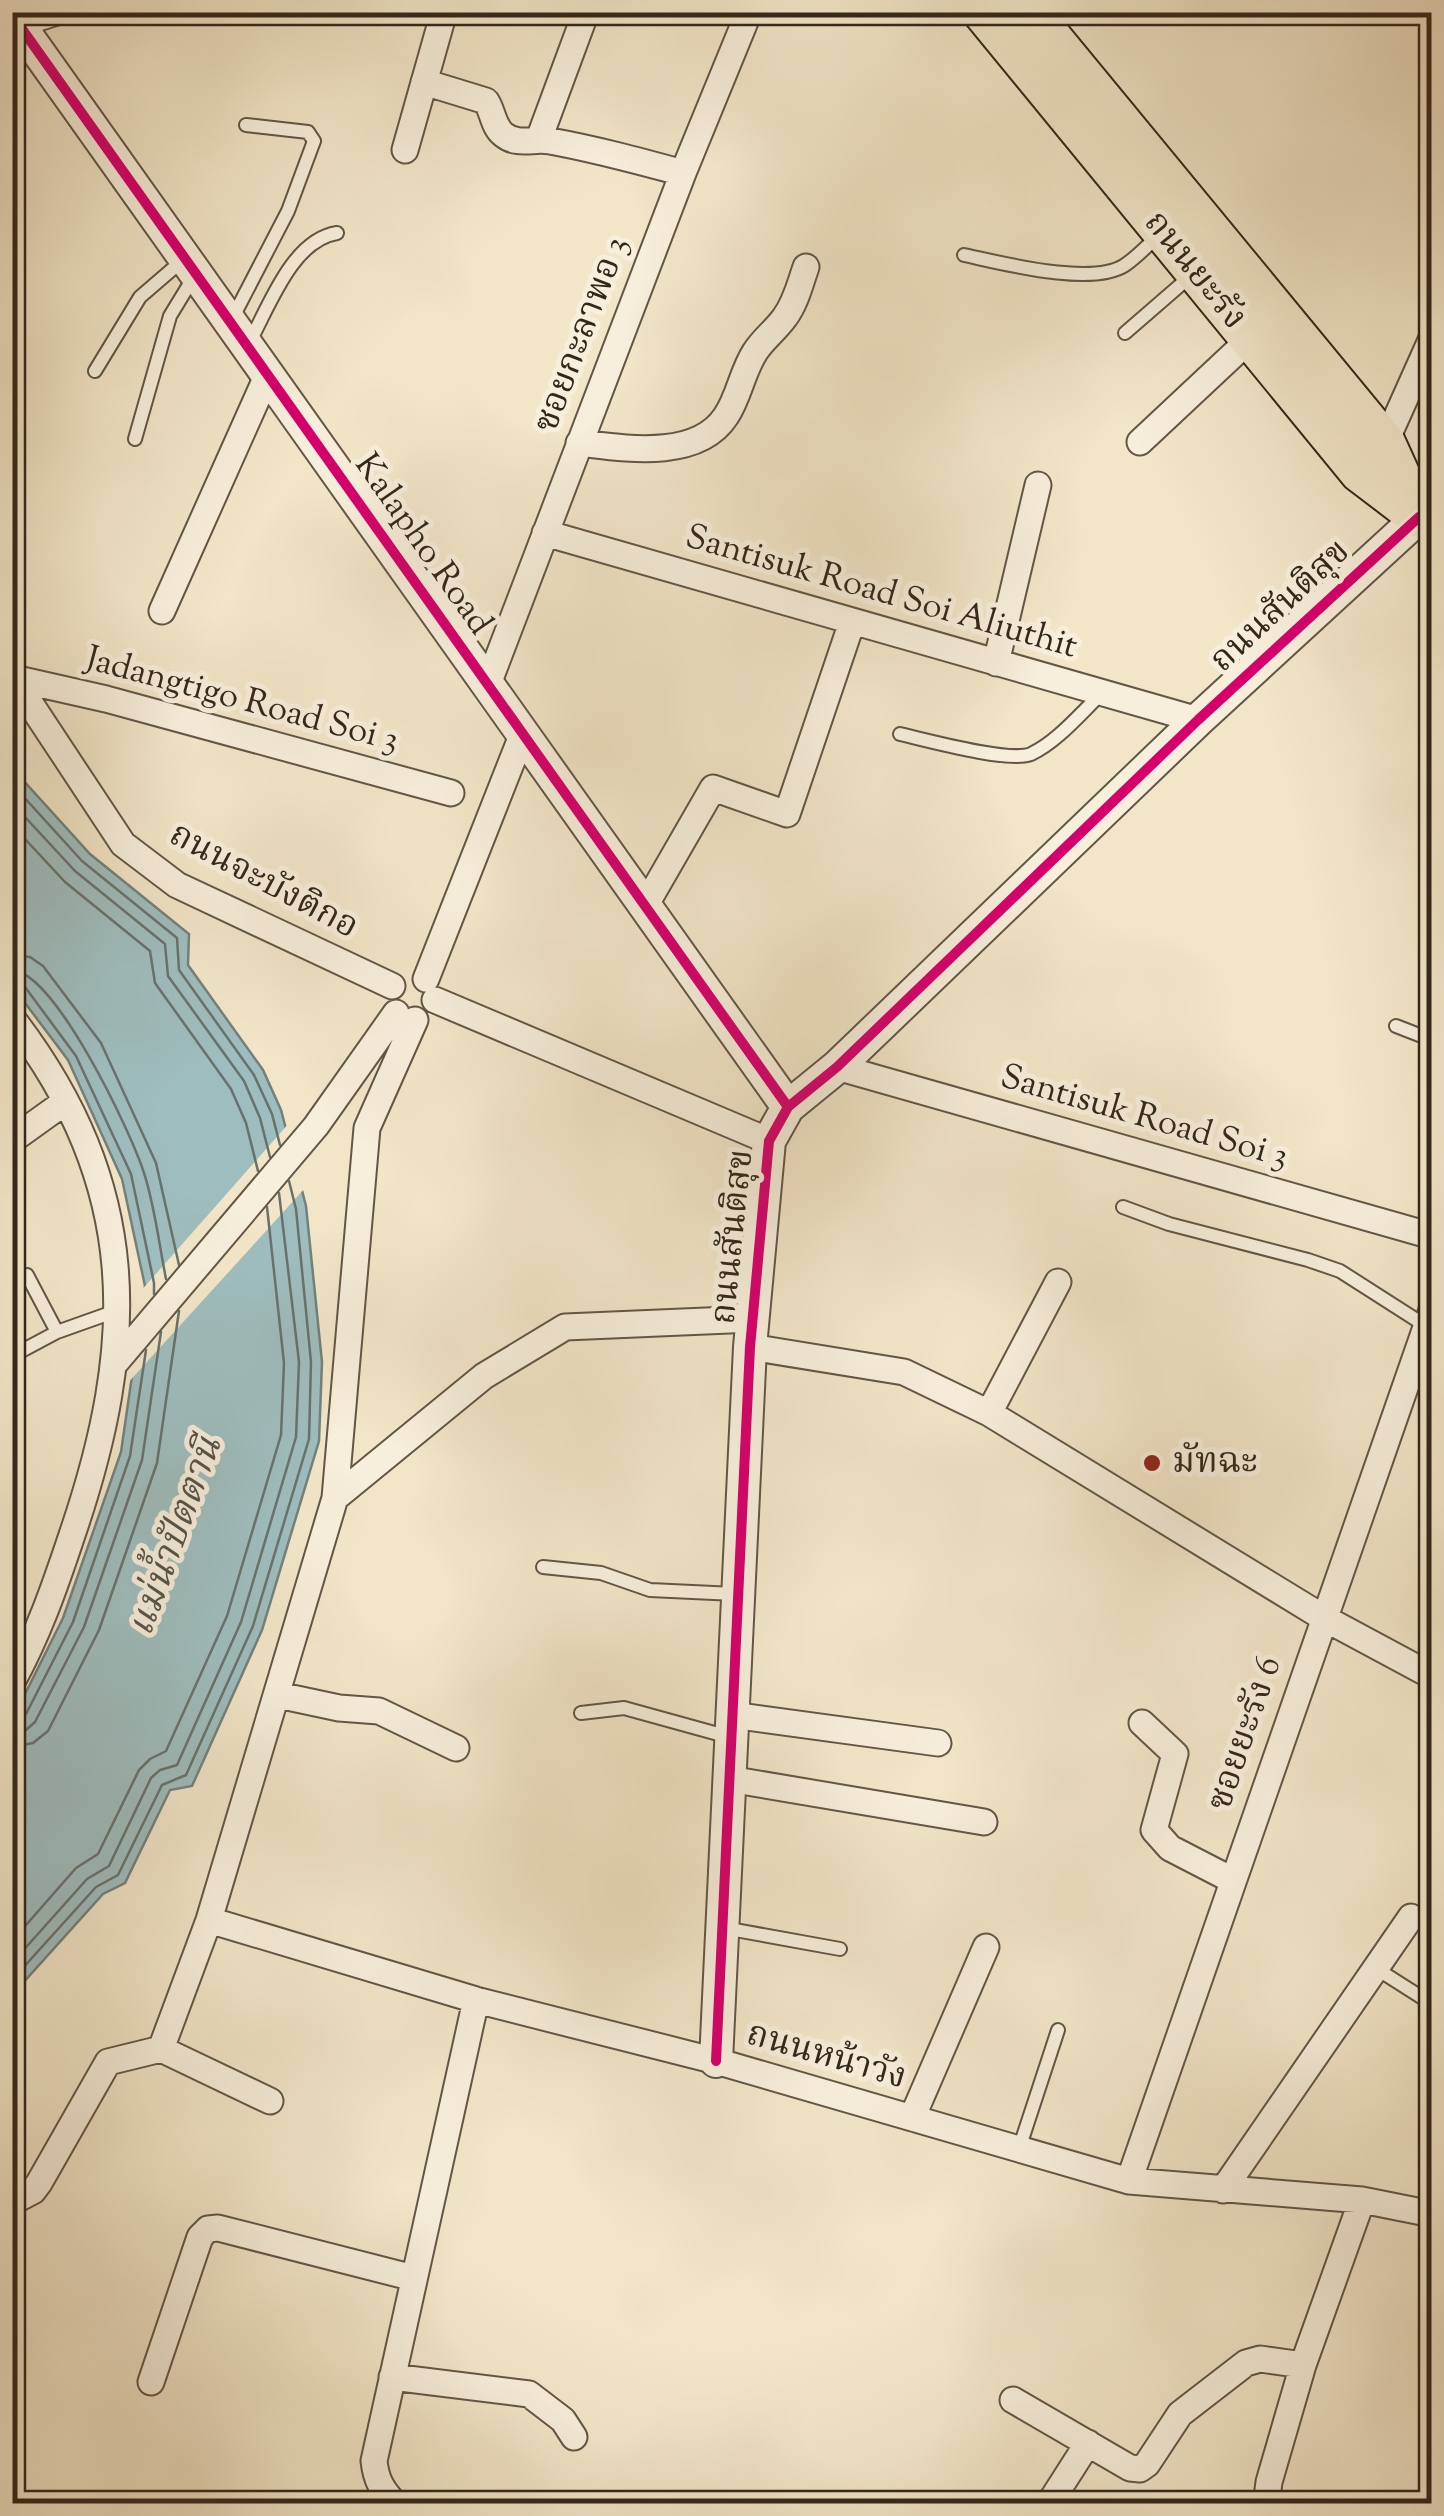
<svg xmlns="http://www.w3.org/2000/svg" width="1444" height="2516" font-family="'Sorts Mill Goudy','Noto Serif Thai',serif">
<rect width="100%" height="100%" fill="#f2e5c8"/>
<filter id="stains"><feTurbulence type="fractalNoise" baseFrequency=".002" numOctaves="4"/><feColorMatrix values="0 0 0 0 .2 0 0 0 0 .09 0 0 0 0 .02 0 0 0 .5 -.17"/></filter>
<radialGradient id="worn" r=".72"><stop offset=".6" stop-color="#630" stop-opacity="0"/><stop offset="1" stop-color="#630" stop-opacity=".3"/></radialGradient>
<path fill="#9ebdbe" stroke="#73817c" stroke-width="2.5" d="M13,769L90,854L189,934L188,965L263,1070L281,1110L306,1206L322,1362L319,1441L262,1630L192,1786L170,1790L125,1883L103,1894L13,1994V1718L63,1618L121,1452L145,1286L122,1179L68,1060L13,987Z"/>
<path fill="#f2e5c8" d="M290,1122L306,1187L125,1386L139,1293Z"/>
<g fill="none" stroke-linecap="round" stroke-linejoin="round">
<path stroke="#68726c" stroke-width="2.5" d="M12,784L82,861L177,938L179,970L254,1075L272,1114L280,1145
M12,803L75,871L165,944L168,976L244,1081L260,1118L270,1157
M12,825L65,882L150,951L155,983L231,1089L246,1123L258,1171
M12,955L30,957L43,966L101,1043L156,1163L179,1265
M12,970C55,972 131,1132 144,1173C155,1207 159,1244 166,1279
M12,982L25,987L76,1056L131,1174L154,1283V1294
M12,1720L26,1714L73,1622L130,1456L146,1350
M12,1732L26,1730L35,1722L84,1627L142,1460L161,1332
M12,1747L33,1743L48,1731L99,1630L157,1463L179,1311
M12,1941L76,1868L98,1854L139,1770L150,1759L166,1751L227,1616L281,1435L284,1363L267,1207
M12,1963L87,1879L109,1866L151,1778L160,1770L177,1765L241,1622L296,1437L299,1362L279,1193
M12,1980L96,1887L118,1875L162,1785L186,1775L253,1626L309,1439L311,1362L296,1209L289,1181"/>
<defs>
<path id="service" d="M964,255C1002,263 1092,287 1125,265C1137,257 1149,244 1160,234
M232,319L288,211L314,141L308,132L246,125
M1125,333L1193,274
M249,343C269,307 292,240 337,233
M95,371L140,297L183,260
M135,439L170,316L195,275
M900,734C926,740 1010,763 1031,754C1057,742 1081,713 1102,693
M1396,1026L1432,1040
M1123,1207L1169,1224L1308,1260L1340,1271L1426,1326
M27,1275L57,1332
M12,1356L57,1332L116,1311
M543,1567L601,1573L650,1590L735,1594
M12,1627L34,1637
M581,1713L624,1708L729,1737
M724,1928L840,1949
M1377,1969L1432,2004
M1019,2149L1058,2030"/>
<path id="minor" d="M19,24L57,12
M424,82L486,101C493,111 493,127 504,135C518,146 534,138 550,141C595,149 639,161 683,173
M539,139L586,12
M405,150L444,12
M1140,442L1250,339
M579,443C623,448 697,461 726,416C739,397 742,372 755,352C763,339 776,330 785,317C796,302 800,284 806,267
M1385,443L1432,338
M545,533L1198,720
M162,611L268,374
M996,663L1038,485
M12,676L123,844L177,885L392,986
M13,678L106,699L451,793
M488,684L683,173L749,12
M645,906L713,788L787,814L852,622
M426,979L523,733
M435,1000L769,1141
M12,1018C141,1186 138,1342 72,1535C55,1586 38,1635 12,1682
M837,1067L1432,1236
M12,1140L65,1102
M750,1347L904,1372L989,1413L1324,1618L1432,1676
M116,1362L316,1126L396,1013
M989,1413L1058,1282
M335,1498L484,1376L565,1327L753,1319
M278,1695L339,1708L379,1711L456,1748
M732,1715L938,1743
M1142,1723L1175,1754L1154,1830L1170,1848L1232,1880
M729,1779L984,1822
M209,1920L476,2000L716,2061L1129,2181L1362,2200L1432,2214
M161,2049L270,2101
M912,2118L986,1947
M1129,2181L1432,1310
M1223,2190L1411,1917
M12,2202L33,2191L39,2183L108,2062L161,2049L209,1920L335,1498L367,1128L415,1020
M392,2377L529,2394L563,2420L574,2437
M151,2382L200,2237L208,2229L218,2228L414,2278
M1013,2400L1130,2468L1140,2469L1147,2464L1180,2414L1246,2363L1260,2359L1303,2365
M395,2504C382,2490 376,2480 374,2461L476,2000
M1049,2504L1088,2443
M1271,2504L1267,2498L1269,2482L1303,2365L1362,2200"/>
<path id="tertiary" d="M12,15L788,1107
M716,2061L750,1347L769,1141L788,1107L837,1067L1198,720L1419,517"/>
<path id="primary" d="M983,12L1360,472L1419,517
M1030,12L1385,443L1415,509"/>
</defs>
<use href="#service" stroke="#635646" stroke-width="16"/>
<use href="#minor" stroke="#635646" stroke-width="29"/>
<use href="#tertiary" stroke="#635646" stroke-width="36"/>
<use href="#primary" stroke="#33271a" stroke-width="44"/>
<use href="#service" stroke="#f7eedb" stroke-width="12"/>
<use href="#minor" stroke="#f7eedb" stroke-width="25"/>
<use href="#tertiary" stroke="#f7eedb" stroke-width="32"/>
<use href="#primary" stroke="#f2e5c8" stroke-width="40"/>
<defs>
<path id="cycleway" d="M12,15L788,1107
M716,2061L750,1347L769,1141L788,1107L837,1067L1198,720L1419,517"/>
</defs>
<use href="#cycleway" stroke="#f7eedb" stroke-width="16"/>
<use href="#cycleway" stroke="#d6006c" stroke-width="10"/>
</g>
<circle fill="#8f2418" stroke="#f7eedb" stroke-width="4" cx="1152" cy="1463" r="10"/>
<g text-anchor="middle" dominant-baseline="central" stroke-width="10" stroke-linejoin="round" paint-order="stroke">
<g font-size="35" fill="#33271a" stroke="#f7eedb">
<text transform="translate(1194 271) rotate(51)">ถนนยะรัง</text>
<text transform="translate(583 335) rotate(-69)">ซอยกะลาพอ 3</text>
<text transform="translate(422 545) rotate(55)">Kalapho Road</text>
<text transform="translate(881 593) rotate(16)">Santisuk Road Soi Aliuthit</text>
<text transform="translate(1281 607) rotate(-43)">ถนนสันติสุข</text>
<text transform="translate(242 701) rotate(15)">Jadangtigo Road Soi 3</text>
<text transform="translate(263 882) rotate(28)">ถนนจะบังติกอ</text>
<text transform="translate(1144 1118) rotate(16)">Santisuk Road Soi 3</text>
<text transform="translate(734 1237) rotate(-84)">ถนนสันติสุข</text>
<text transform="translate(1246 1734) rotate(-71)">ซอยยะรัง 6</text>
<text transform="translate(826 2057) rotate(16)">ถนนหน้าวัง</text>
</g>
<g font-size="35" fill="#33271a" stroke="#f7eedb" text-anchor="start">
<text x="1172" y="1463">มัทฉะ</text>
</g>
<g font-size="38" font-style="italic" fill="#53544b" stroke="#f7eedb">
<text transform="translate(177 1537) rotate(-70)">แม่น้ำปัตตานี</text>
</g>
</g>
<rect width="1444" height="2516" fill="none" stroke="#f2e5c8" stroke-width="50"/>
<rect x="15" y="15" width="1414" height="2486" fill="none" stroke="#33271a" stroke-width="5"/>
<rect x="25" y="25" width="1394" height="2466" fill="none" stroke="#33271a" stroke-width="2.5"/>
<rect width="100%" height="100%" filter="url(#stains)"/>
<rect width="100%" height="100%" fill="url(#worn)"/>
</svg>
